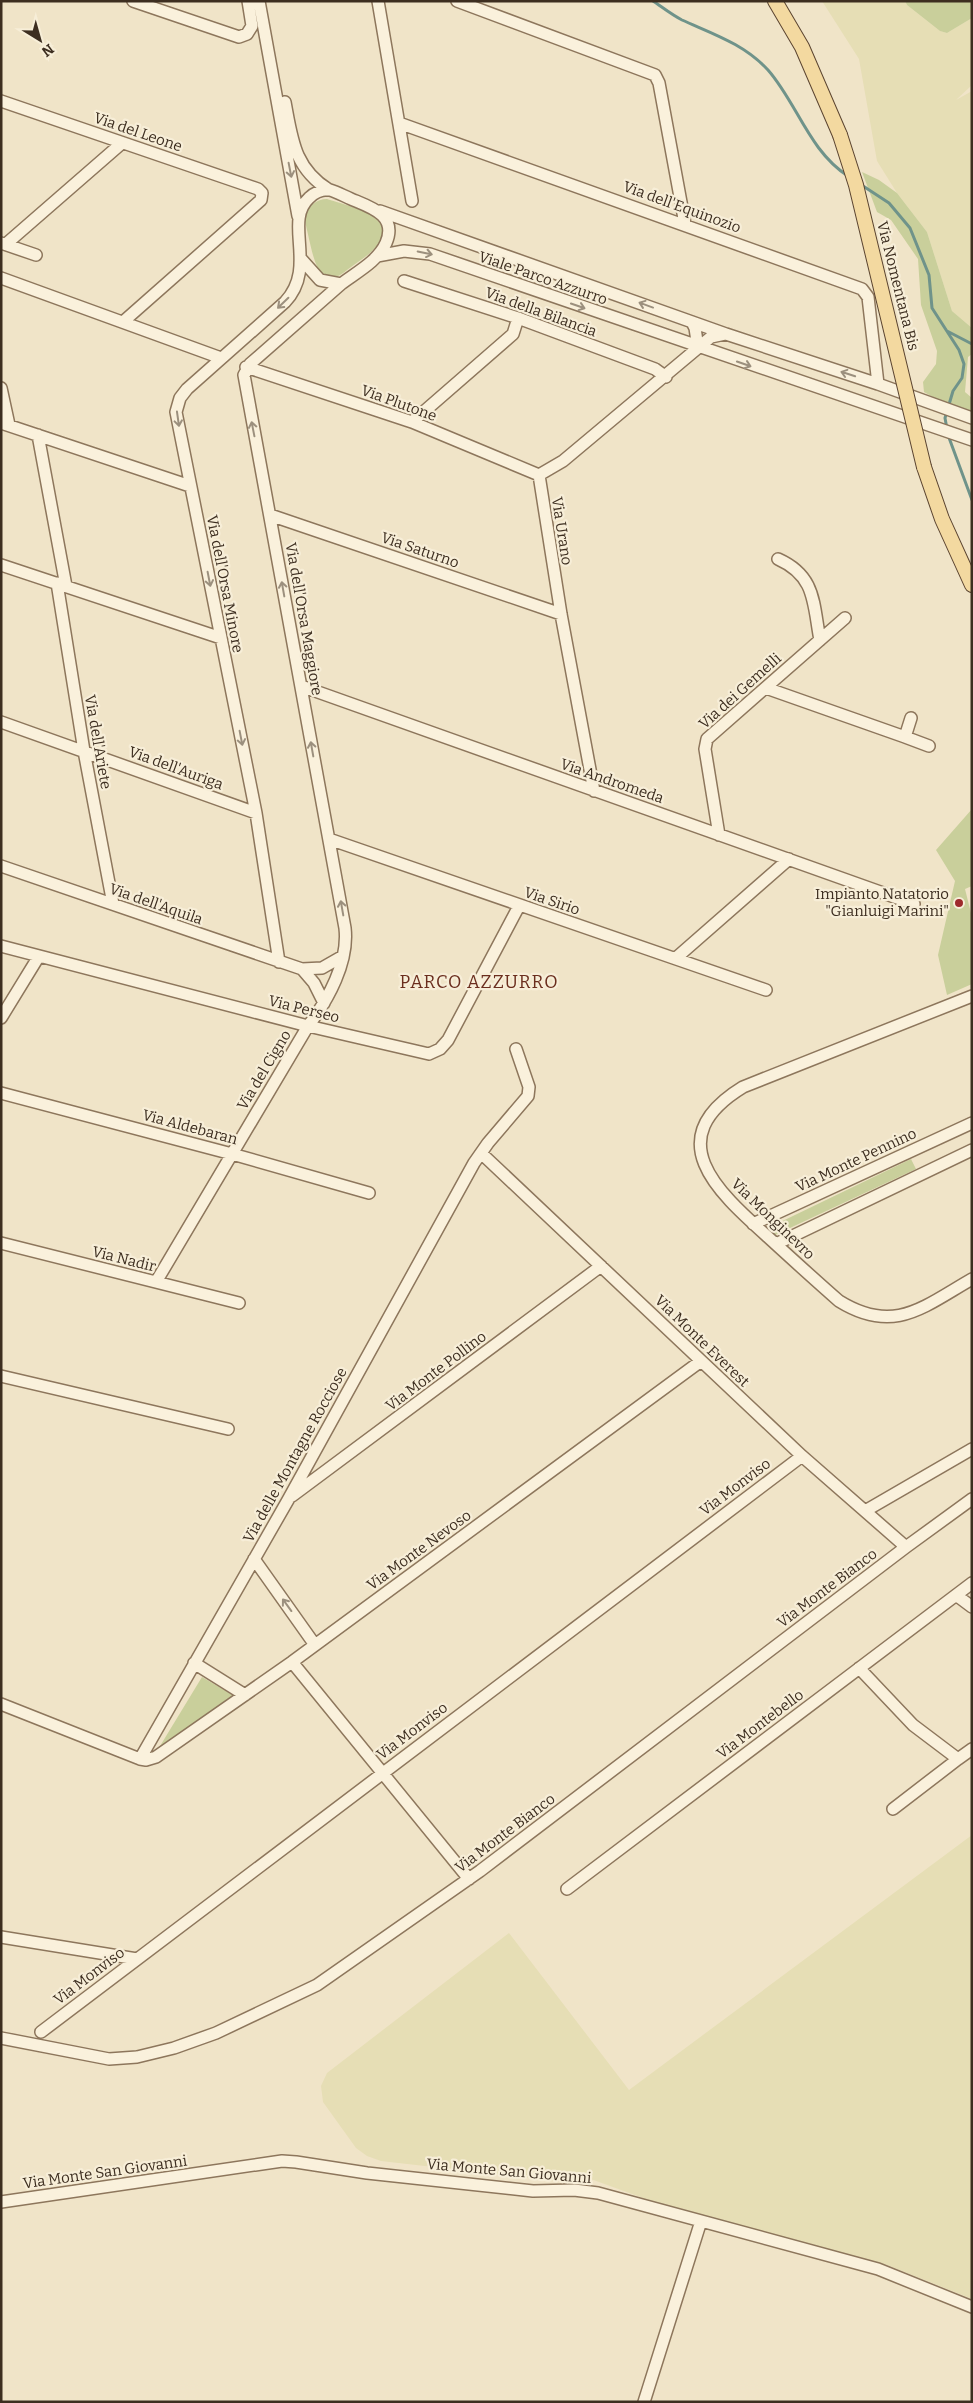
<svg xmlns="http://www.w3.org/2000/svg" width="973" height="2403" font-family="Bitter,serif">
<rect width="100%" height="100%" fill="#f0e4c8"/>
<path fill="#e6deb5" d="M822,1H905L907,5L940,31L947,33L972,18V85L956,100L972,91V328L952,311L927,232L897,193L877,161L859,59Z
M972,1835V2299L887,2265L665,2206L577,2174L555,2181L381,2161L367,2156L356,2148L323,2102L321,2086L327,2073L509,1933L629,2090Z"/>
<path fill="#c9cf9b" d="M905,1H972V18L947,33L940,31L907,5Z
M862,172L879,180L897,193L927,232L952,311L972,328V354L968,357L965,392L972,398V414H963L924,392L923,382L936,364L937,351L921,305L918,259L891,220L877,212Z
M327,199C344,205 399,215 379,243C372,254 357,262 347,270C320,293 314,260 309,239C308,233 305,224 305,217C307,206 317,199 327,199Z
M972,809V886L965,889L972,917V984L947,995L938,955L955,881L936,850Z
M911,1159L916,1169L775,1235L768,1228Z
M202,1677L236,1697L157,1751Z"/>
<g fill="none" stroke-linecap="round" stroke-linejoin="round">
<path stroke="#6f938a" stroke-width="3" d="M653,1C662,7 672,15 682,20C713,34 744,44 768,70C797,103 809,151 848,176
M860,184L889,203L910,228L929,275L932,308L959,350L964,364L962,378L953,391L945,418L947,429
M947,331L972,344
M948,435L972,500"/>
<defs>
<path id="minor" d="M133,1L239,37L247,34L252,26L248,1
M259,1L298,216
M378,1L412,201
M457,1L655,75L659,83L685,224
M1,101L258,189L262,193L261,200L124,321
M285,102C292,139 294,168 329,190
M399,123L862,289L868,297L878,384
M380,211L726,334L878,384L972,418
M1,243L36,255
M6,244L122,143
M377,256L404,251L430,254L972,440
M1,278L221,358
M404,281L518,318L655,369L666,377
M692,322L695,328L698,348
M246,367L412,422L539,475
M1,388L9,425
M412,422L513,334L518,318
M1,423L190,486
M38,435L66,586
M539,475L561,614L594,791
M539,475L563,461L711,337L725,334
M270,515L561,614
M778,559C816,576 813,603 820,640
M1,565L221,638
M57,583L84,751L113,904
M301,686L914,904
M766,688L905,737L911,718
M1,722L256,813
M905,737L929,746
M719,835L705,749L707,739L845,618
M329,839L766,990
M1,866L302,969L322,968L343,956
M1,946L308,1026L429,1054L440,1049L448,1040L519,906
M676,958L789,859
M279,962L256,813L176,412L180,398L187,389L285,302C318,267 283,222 309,198C314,193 322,189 330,190C337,192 344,196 351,199C370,207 398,215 386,243C378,261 357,272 341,284L320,280L302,260
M302,969L314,983L324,1003
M972,996L743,1087C658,1139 718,1192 768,1237C792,1259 815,1280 839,1301C894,1335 923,1307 972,1279
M1,1018L39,956
M516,1049L529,1087L528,1096L488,1143L474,1163L288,1500L140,1759L146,1760L156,1757L292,1662L701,1361
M1,1093L232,1154L369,1193
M481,1153L802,1456L906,1547
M753,1224L972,1123
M1,1243L239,1303
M776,1244L972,1150
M156,1282L308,1026C328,1000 349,962 345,928L244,375L250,364L341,284
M1,1376L228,1429
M292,1496L601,1266
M865,1511L972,1449
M254,1559L315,1645
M956,1595L972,1607
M292,1662L469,1879
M194,1663L245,1695
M859,1668L913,1725L958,1759L972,1749
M1,1704L140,1759
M893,1809L958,1759
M567,1889L972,1583
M1,1937L137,1959
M41,2032L802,1456
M1,2038L109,2059L137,2057L174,2048L216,2033L317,1985L480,1871L906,1547L972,1499
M1,2202L282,2161L296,2162L367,2173L533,2191L574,2190L598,2193L878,2269L972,2307
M644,2402L701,2221"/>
<path id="major" d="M775,1L802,47L840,135
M924,467L942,519L972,585"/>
</defs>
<use href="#minor" stroke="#8d765c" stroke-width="14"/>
<use href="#major" stroke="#5b4430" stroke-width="16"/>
<use href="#minor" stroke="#faf1dc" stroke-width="11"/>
<use href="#major" stroke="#f3d9a0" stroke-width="14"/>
<defs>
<path id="major-bridge" d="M840,135L856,185L924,467"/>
</defs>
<use href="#major-bridge" stroke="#5b4430" stroke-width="16" stroke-linecap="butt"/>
<use href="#major-bridge" stroke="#f3d9a0" stroke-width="14"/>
</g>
<defs><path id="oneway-shaft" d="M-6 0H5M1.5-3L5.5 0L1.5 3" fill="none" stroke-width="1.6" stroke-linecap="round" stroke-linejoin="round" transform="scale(1.25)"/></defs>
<g stroke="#9c907e">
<use href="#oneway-shaft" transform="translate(290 170) rotate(79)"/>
<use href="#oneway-shaft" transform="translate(425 253) rotate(12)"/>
<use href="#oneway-shaft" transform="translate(283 303) rotate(136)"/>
<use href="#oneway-shaft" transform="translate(646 305) rotate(-160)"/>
<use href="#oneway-shaft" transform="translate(578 306) rotate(19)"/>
<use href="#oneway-shaft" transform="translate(744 364) rotate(19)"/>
<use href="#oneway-shaft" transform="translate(848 374) rotate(-162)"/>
<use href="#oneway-shaft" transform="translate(178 419) rotate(82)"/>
<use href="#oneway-shaft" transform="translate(253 429) rotate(-101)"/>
<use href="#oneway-shaft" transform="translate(209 579) rotate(79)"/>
<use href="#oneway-shaft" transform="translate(283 589) rotate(-100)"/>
<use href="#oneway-shaft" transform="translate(241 738) rotate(79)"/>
<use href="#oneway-shaft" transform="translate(312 749) rotate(-100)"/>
<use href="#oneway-shaft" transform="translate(342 908) rotate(-100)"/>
<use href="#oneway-shaft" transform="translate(287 1605) rotate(-126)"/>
</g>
<circle fill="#9e2a2b" stroke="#f7eed8" stroke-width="2" cx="959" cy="903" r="5"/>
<g text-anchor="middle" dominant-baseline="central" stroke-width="4.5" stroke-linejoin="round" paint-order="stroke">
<g font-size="15" fill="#3d2e20" stroke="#f7eed8">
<text transform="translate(138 132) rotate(19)">Via del Leone</text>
<text transform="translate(682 207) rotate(20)">Via dell'Equinozio</text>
<text transform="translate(543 278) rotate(19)">Viale Parco Azzurro</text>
<text transform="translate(898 286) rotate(76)">Via Nomentana Bis</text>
<text transform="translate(541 312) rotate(20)">Via della Bilancia</text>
<text transform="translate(399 403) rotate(20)">Via Plutone</text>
<text transform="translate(562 531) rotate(81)">Via Urano</text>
<text transform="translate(420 550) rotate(19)">Via Saturno</text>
<text transform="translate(225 584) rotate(79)">Via dell'Orsa Minore</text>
<text transform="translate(304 619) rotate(80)">Via dell'Orsa Maggiore</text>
<text transform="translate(740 691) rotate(-42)">Via dei Gemelli</text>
<text transform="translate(98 742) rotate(80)">Via dell'Ariete</text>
<text transform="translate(176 768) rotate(20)">Via dell'Auriga</text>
<text transform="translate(612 781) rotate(19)">Via Andromeda</text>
<text transform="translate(552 901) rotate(19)">Via Sirio</text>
<text transform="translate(156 904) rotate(19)">Via dell'Aquila</text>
<text transform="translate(304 1009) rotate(14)">Via Perseo</text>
<text transform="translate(264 1070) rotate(-59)">Via del Cigno</text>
<text transform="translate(190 1127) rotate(15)">Via Aldebaran</text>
<text transform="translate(856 1160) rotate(-25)">Via Monte Pennino</text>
<text transform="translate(773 1219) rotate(44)">Via Monginevro</text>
<text transform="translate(124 1259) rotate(14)">Via Nadir</text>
<text transform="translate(702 1341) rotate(44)">Via Monte Everest</text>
<text transform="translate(436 1371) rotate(-37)">Via Monte Pollino</text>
<text transform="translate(295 1455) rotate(-61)">Via delle Montagne Rocciose</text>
<text transform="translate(735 1487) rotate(-37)">Via Monviso</text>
<text transform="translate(419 1550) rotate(-36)">Via Monte Nevoso</text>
<text transform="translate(827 1588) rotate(-37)">Via Monte Bianco</text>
<text transform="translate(760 1724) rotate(-37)">Via Montebello</text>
<text transform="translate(412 1731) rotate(-37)">Via Monviso</text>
<text transform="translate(505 1833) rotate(-37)">Via Monte Bianco</text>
<text transform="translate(89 1976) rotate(-37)">Via Monviso</text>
<text transform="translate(509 2171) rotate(5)">Via Monte San Giovanni</text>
<text transform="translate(105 2172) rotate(-8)">Via Monte San Giovanni</text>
</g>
<g font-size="15" fill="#3d2e20" stroke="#f7eed8" text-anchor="end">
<text x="949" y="894">Impianto Natatorio<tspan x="949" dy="17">"Gianluigi Marini"</tspan></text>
</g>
<g font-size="18" letter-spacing="1" fill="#6b2e1e" stroke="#f7eed8">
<text x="479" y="982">PARCO AZZURRO</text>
</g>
</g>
<rect width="973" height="2403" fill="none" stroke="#3d2e20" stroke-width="5"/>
<g transform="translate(40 40) rotate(143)" stroke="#f7eed8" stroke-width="4" paint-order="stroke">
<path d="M0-4L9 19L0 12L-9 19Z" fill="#3d2e20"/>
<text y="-8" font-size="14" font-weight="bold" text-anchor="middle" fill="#3d2e20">N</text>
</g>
</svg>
